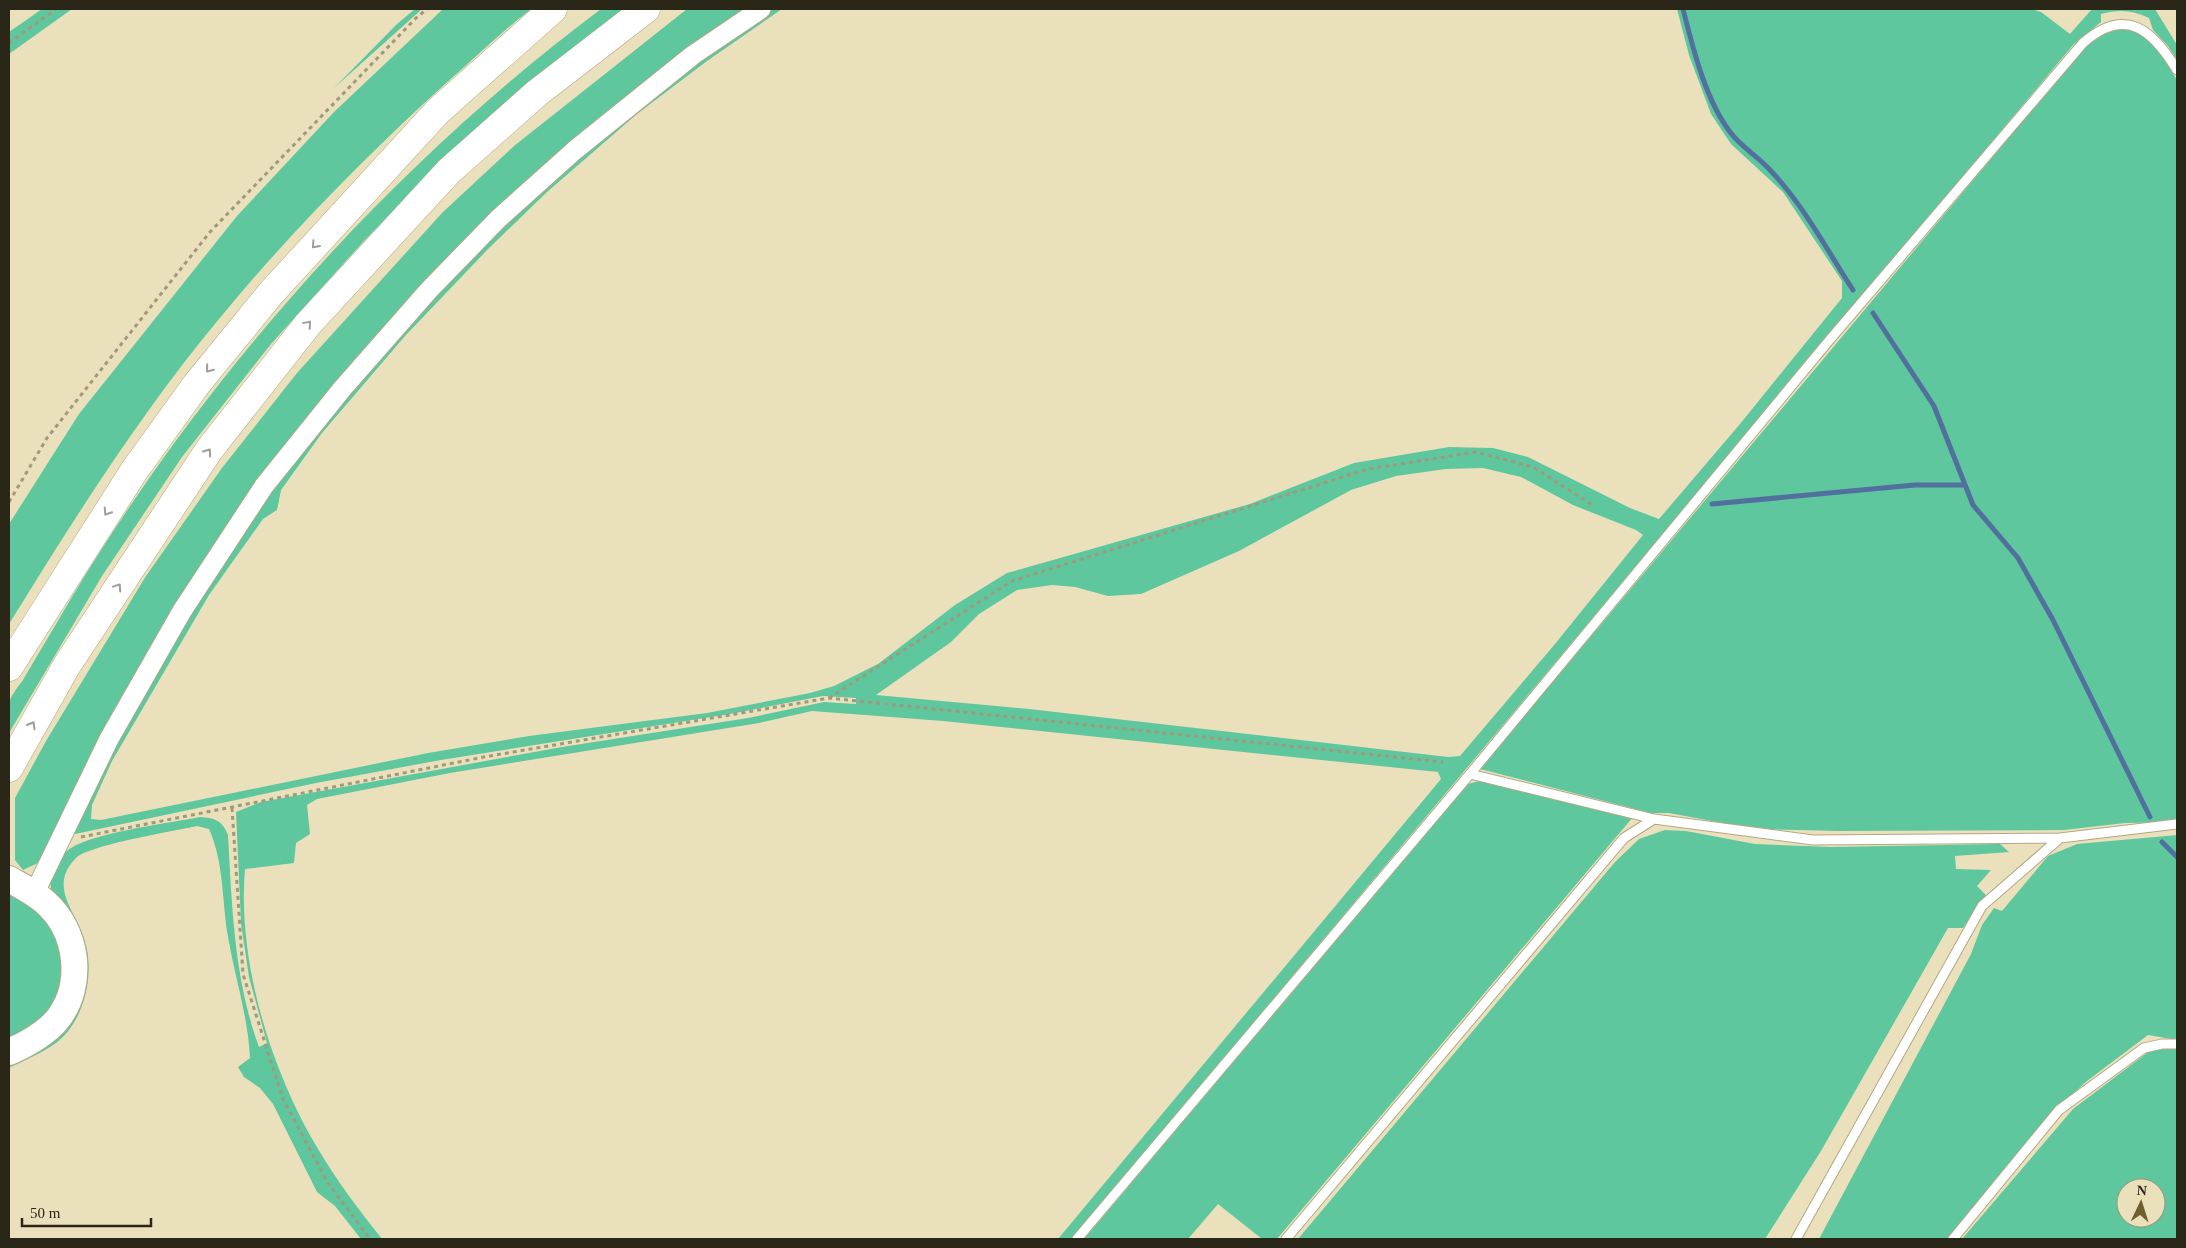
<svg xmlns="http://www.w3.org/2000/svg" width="2186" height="1248" font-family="Georgia,serif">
<rect width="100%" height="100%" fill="#ebe0bc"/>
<path fill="#5ec79d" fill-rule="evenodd" d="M42,9H72L9,54V32Z
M415,9H422L334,88L397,24Z
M443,9H531C501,32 474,59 445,84C365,157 288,235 219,319C140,414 74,519 9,624V524L79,414L237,216L334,112Z
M601,9H626L448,155L363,242L271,344L182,457L102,576L9,733C9,724 7,713 9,704C10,696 18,687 23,680C38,654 54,628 69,602C204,376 391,166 601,9Z
M687,9H746L601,119L315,410L38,863L23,870L15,860V798L46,741L146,576L222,468L297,373L442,213L514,146Z
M773,9H782L707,61L637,114L547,192L489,248L405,336L322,433L281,490L277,510L263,519L209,595L112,761L92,805L91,819L101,820L428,753L529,736L707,713L810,693L834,686L878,664L955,605L1007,573L1250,504L1354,463L1449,447L1493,448L1528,457L1630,508L1659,519L1740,424L1842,298V281L1783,192L1731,144L1711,114L1689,55L1677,9H2031L2041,12L2070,34L2092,9H2155L2177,45V60L2168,46L2153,30L2149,18C2133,10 2119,9 2101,14V22L2073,45L1072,1239H1058L1441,779L1438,772L943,721L812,711L759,723L450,773L317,799L307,805L310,834L296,843L294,863L245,869C237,961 271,1071 318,1149C337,1181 359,1210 382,1239H361L335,1206L317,1192L273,1104L260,1088L244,1077L238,1067L250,1058C248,1016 235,978 228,937C222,902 224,862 209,829L197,826C174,831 89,845 76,858C47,887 77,912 85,942C95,975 84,1022 56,1043C42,1053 25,1060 9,1068V1060L72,1009L50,882C54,871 57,860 66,852C85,833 172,823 200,817C215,818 222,820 228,835C232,906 234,979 259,1047L267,1043L249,977L241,923L236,812L261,802L562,747L748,718L824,702L856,704V698L823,696L730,714L441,760L316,783L75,834L73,832L74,825L162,659L270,492L334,410L413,318L553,179L699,60ZM1483,468L1521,477L1573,505L1636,530L1643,535L1555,644L1460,756L1448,757L1029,709L876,695L951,642L979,614L1017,590L1052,585L1075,587L1108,596L1141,594L1239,551L1351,490L1396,476L1446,469Z
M2119,27C2151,33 2161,54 2177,80V822L2125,823L2064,830L1839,831L1755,829L1669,813H1651L1480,769L2088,43L2105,31Z
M1483,780L1633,817L1277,1239H1262L1218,1204L1188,1239H1084L1468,784Z
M1665,830L1686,831L1755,844L1831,847L2000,844L2009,852L1955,856L1956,869L1991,870L1977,886L1986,895L1963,928H1948L1821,1151L1765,1239H1298L1615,862L1639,839Z
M2177,835V1040L2148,1035L2087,1081L2055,1110L1947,1239H1819L1971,954L1982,925L1994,908L2002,911L2048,856L2077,844Z
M9,893L51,920L69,978L48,1017L9,1043Z
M2177,1048V1239H1962L2073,1109L2151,1050ZM2126,1188H2156V1218H2126Z"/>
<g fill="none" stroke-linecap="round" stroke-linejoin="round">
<path stroke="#51709e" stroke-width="5" d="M1683,9C1693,48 1705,99 1730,132C1741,147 1759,157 1771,171C1804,206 1827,250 1853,290
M1873,313L1934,406L1973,505L2018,558L2053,620L2150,817
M1712,504L1915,485H1965
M2162,842L2177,857"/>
<defs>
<path id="lane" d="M1470,774L1654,819
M1077,1239L1470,774L1827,343L2083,43C2125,6 2152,29 2177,70
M1286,1239L1624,838L1654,819L1813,840L2060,838L2177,824
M1796,1239L1982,906L2060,838
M1953,1239L2059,1110L2144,1048L2162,1044H2177"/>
<path id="street" d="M34,894L109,739L182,611L264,486L342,389L429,290L498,219L575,150L693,55L761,9"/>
<path id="secondary" d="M9,879C21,886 34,892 45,902C78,931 85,985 57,1020C45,1034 25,1045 9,1052"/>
<path id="highway" d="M9,667L134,471L196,385L271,293L438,111L553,9
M9,768L67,665L209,450L308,324L449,171L537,93L646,9"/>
</defs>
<use href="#lane" stroke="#b2a885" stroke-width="11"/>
<use href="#street" stroke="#b2a885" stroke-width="21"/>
<use href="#secondary" stroke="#b2a885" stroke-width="28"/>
<use href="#highway" stroke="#b2a885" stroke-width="29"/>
<path stroke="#a1997e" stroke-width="3" stroke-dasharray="4 4" stroke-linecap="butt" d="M9,43L56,9
M9,502L47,438L210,232L416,18L427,9
M829,698L1012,581L1368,469L1476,452L1533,467L1594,506
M232,808L243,974L283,1099L328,1183L370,1239
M81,837L484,757L829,698L1443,762"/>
<use href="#lane" stroke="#fff" stroke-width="9"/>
<use href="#street" stroke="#fff" stroke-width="19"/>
<use href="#secondary" stroke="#fff" stroke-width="26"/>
<use href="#highway" stroke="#fff" stroke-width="28"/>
</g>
<defs><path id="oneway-chevron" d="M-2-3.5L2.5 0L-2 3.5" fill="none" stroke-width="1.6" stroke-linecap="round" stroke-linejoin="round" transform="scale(1.25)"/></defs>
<g stroke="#9f9d97">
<use href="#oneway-chevron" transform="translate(315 245) rotate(132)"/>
<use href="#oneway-chevron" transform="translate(308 324) rotate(-50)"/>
<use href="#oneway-chevron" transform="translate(209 369) rotate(129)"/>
<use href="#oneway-chevron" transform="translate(208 452) rotate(-55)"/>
<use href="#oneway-chevron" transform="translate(107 512) rotate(123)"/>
<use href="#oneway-chevron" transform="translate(118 587) rotate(-56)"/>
<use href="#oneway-chevron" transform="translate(32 725) rotate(-60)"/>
</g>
<rect width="2186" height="1248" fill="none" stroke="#2a2618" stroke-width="20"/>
<g transform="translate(2141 1203) rotate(4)"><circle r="24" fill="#ebe0bc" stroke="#9e967a"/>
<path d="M0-4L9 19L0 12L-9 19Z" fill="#725e2d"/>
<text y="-8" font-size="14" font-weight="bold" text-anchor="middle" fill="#2a2618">N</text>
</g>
<path d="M22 1218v8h129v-8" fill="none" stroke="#2a2618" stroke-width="2.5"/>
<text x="30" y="1218" font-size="15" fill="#2a2618" stroke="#ebe0bc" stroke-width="4" paint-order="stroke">50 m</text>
</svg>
